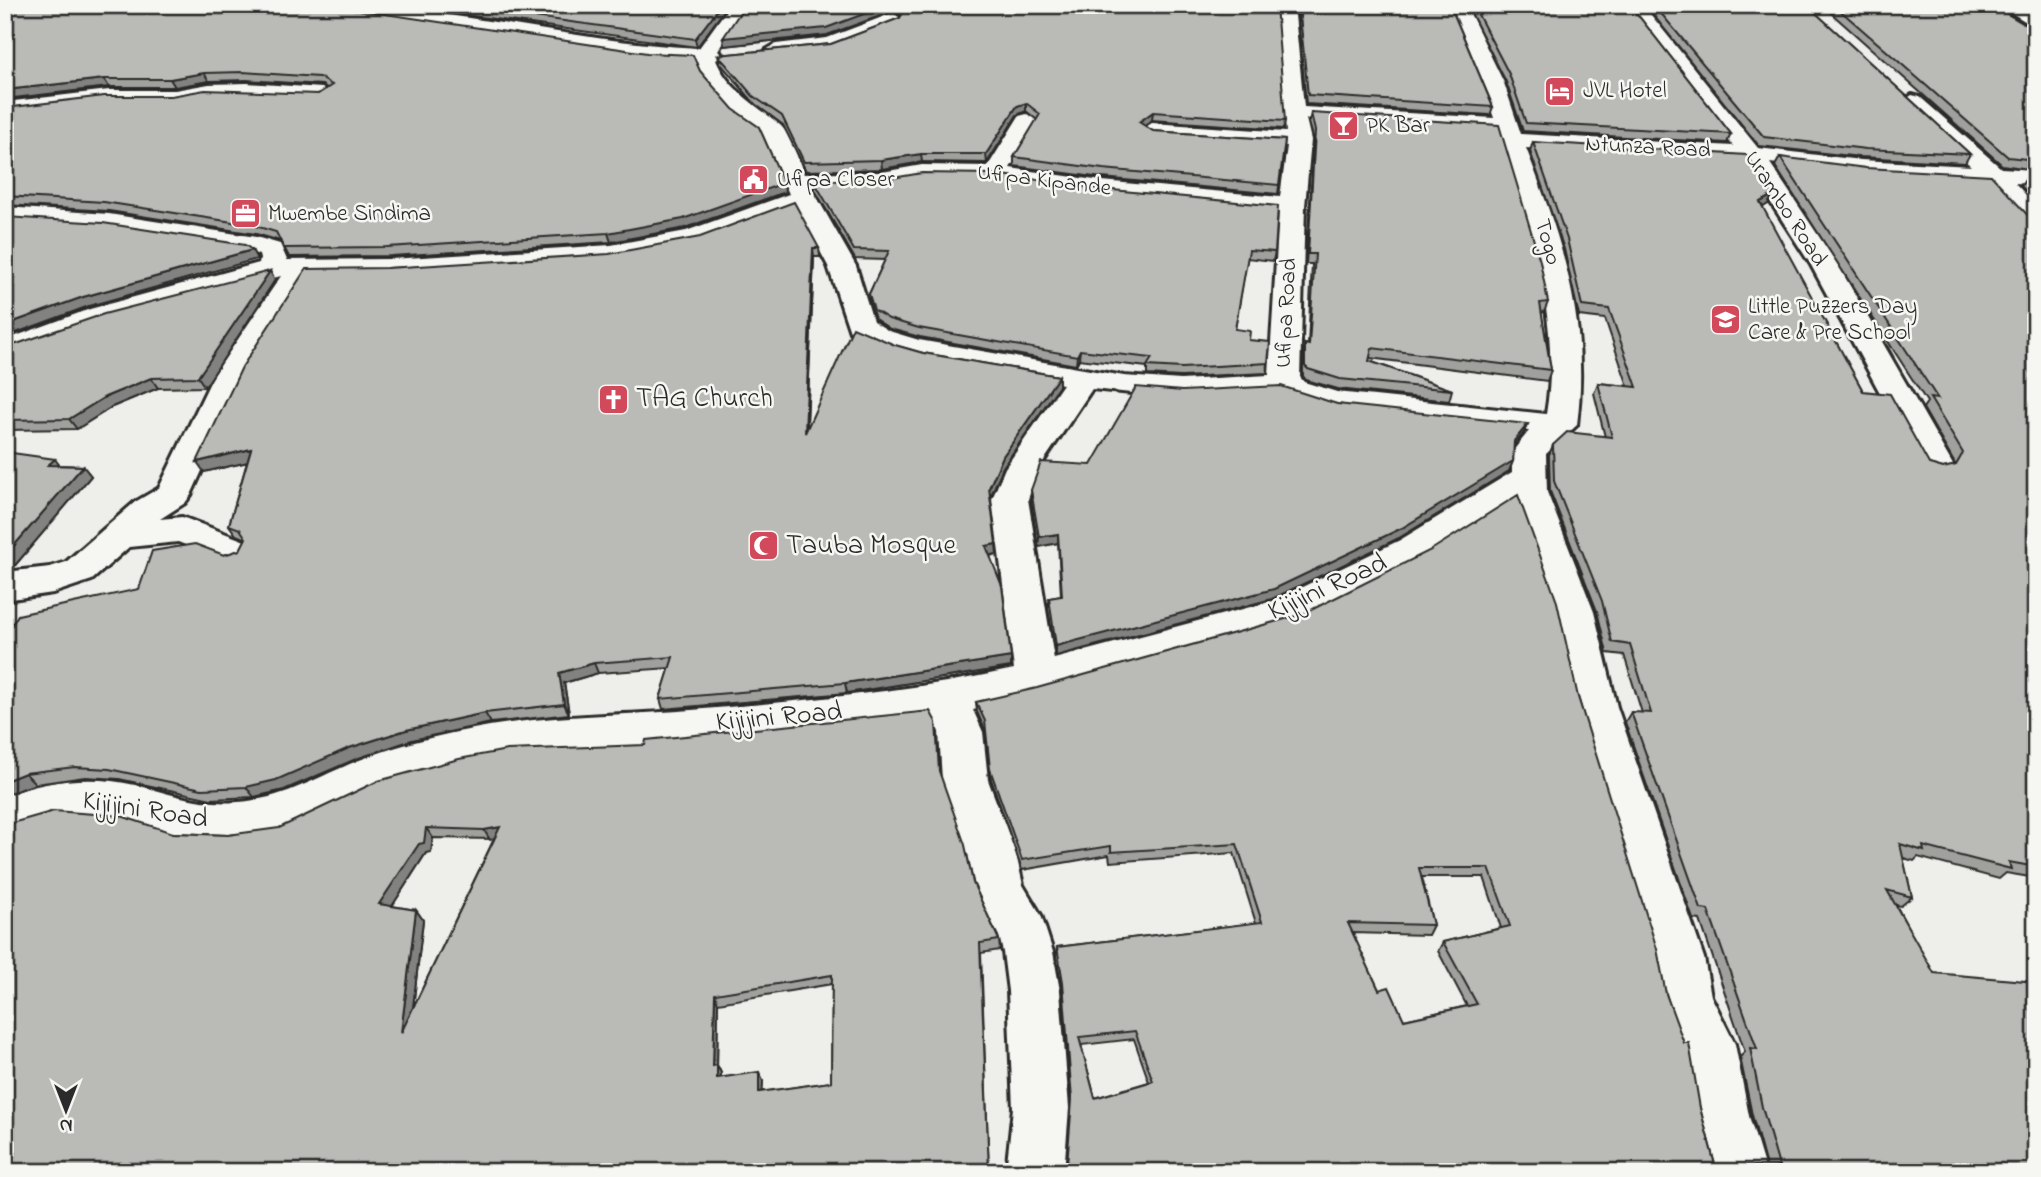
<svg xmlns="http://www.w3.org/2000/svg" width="2041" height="1177" font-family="'Indie Flower',sans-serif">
<rect width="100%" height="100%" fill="#eeeeea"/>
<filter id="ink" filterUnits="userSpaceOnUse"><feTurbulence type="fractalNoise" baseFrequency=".0143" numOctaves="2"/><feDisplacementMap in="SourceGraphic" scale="14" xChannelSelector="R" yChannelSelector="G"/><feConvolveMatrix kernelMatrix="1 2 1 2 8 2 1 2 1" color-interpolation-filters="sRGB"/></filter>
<g filter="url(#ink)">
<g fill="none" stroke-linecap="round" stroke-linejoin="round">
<path fill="#757573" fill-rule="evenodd" d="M1720,105H1724L1749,127L1765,153L1764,155H1758L1743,130L1720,107Z
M1875,160H1953L1972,166L1968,168L1953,164H1875Z
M1793,206H1799L1818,228V238H1812L1810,228L1793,210Z
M1859,296L1864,299L1895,357L1893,359H1887L1885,357L1854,299Z"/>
<defs>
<path id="street" d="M321,5C448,5 572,42 699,48L730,5H749L718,50L723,55L716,60C728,90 757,105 780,125C792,136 798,160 804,174L882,172L922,165L988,166L1019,116L1027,114L1038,121L1010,168L1102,181L1280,197L1287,146L1152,137L1141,130L1152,123L1286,132L1276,5H1294L1304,107L1494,118L1482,83L1448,5H1466L1504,83L1521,134L1733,146L1624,5H1643L1758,148L1861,160L1971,166L1904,107L1901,102L1912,95L1920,97L2001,168L2036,170V184L2015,183L2036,206V230L2027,227L1987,181L1861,174L1770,163L1838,265L1953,465L1948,473L1936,476L1924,473L1919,465L1811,265L1744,161L1526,148C1562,241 1590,323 1577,425L1546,454L1547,492L1594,612L1617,707L1704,958L1711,996L1735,1044L1749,1116L1766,1172H1708L1693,1116L1682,1049L1660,1002L1652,958L1575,707L1554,612L1515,501L1426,558L1299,622L1036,696L973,710L983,732L988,780L1016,854L1023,885L1041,915L1053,952L1060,991L1069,1108L1064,1172H1006L1013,1108L1008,991L1003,952L999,936L976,891L968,854L942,780L939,732L933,718L680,745L512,758L464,767L384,789L286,835L237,842L183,840L132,823L65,818L42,822L5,836V796C46,780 91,775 135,785C171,794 199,805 238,802C284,799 315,778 357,761C404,742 460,730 510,723C566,715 623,715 679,711C790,702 904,693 1014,669L992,499L1005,468L1063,384C1000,372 903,366 850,332L828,266L797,208L701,244L611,261L391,275L309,276L245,376L191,495L185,503L160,519L182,517L245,541L251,550L245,559L232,563L178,542L129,547L92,580L53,593L5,600V572L50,567L66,562L135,502L159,488L213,376L281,276L110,321L5,359V340L90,309L259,263L260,259L259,255L251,252L109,230L5,223V207L109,214L256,237L280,244L287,260L391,259L611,245L686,231L789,194L763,134L737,116L704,78L695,60L649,58L330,11ZM1306,119L1498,132C1526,225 1563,314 1546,414L1337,392L1304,382L1300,377L1305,206L1311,140ZM922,179L995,180L1102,195L1279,212L1269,375L1181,380L1124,376L919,340L889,331L873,321L856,266L811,187L882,186ZM1092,389L1181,398L1279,393L1335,411L1529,431L1512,452V472L1400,540L1273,601L1054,659L1028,499L1039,468Z
M893,13L902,19L900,23C877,32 783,72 766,50L776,44L827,38Z
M247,83L322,88L333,94L322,100L209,96L175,102H109L5,116V102L109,90H175L209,84Z"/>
<path id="primary" d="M1999,5H2021L2036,14V28Z"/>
</defs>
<use href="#street" stroke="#2b2b2b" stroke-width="6"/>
<use href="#primary" stroke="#2b2b2b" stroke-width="6"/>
<use href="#street" fill="#f6f6f2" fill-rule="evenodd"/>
<use href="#primary" fill="#f6f6f2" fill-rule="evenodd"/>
</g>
<path fill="#a0a09d" stroke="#2b2b2b" stroke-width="2" fill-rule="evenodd" d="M369,5H728L697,47L416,8Z
M745,5H1003L1011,10L1285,121L1283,129L1152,120L1145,126L1153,131L1285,140L1278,194L1102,178L1014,166V157L1037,120L1026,111L1017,115L987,163L922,162L882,169L806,171L783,125L755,104L720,63L718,55L831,44L900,18L901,16L894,11L827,35L724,46Z
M1297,5H1450L1493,107L1490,115L1306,104Z
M1467,5H1630L1731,134L1727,143L1523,131L1506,82Z
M1645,5H1807L1970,154L1965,163L1861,157L1759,146Z
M1822,5H1992L2036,31V170L2002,165Z
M5,12L700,71L785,192L685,228L611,242L391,256L289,257L281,241L256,234L109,211L5,205V108L171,96L318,94L327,88L322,85L247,80L209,81L175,87H109Z
M1311,113L1548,302L1544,312L1541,313L1551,370L1547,381L1369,358V361L1452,390L1449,401L1338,389L1306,380L1303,376V355L1305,344L1308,345L1312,264H1306L1314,140L1309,122Z
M1533,142L1773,195L1768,204L1762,207L1863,391L1929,464L1943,468L1954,466L1955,464L1923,408L1927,402L1775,166L1780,157L2036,221V878L2006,873L1999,879L1918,857L1914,861L1903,858L1912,897L1901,906L1896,905L2036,1172H1051V1169L1067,1165L1072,1108L1063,991L1056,956L1057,947L1256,923L1234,853L1110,862L1109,855L1022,870L991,779L986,732L977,712L976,702L1578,697L1700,1108L1715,1165L1766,1166L1752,1115L1740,1057L1745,1052L1700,920L1693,919L1625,722L1631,712L1642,713L1624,655L1607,653L1597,611L1550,491L1549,455L1553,445L1605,437L1594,393L1598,383L1628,386L1605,319L1579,316L1564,249L1530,151ZM1422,877H1484L1501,928L1443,942L1438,951L1467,1006L1404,1020L1379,990L1352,933L1428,935L1433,925ZM1134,1039L1149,1082L1095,1098L1081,1045Z
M2027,177H2036V203L2021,186Z
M814,181L1275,252L1273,261L1247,258L1235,329L1249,340L1268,363L1267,373L1181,377L1147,375V367L1079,359L1076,365L920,337L890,329L875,319L870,303L869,294L885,260L855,259L815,190Z
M819,248L820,257H814L807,427L895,345L923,353L1059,376V386L1003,467L990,496L997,554L990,556L1011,667L847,693L663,709L660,699L670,668L598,673L564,683L569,714L491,723L412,740L356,759L284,790L254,797L211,799L119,779L85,777L36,784L5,795L9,629L139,589L224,555L240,550L246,539L236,535L229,525L247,462L204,472L387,268Z
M275,280L205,387L158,388L112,407L77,429L5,430V348Z
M1182,391L1337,404L1524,433L1514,446L1513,461L1509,471L1399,538L1272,599L1056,656L1048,608L1049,598L1061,596L1058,543L1038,547L1031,499V490L1091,465Z
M5,452L60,465L83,466L91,476L12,569H5Z
M939,772L973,883L999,940L1000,950L981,953L989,1172H5L173,833L228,835ZM433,838L494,839L413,1008L423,920L416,910L392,906L426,853L431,852ZM832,984L831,1082L762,1092L763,1081L721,1077V1073L717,1065L718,1003Z"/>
<path fill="#828280" stroke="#2b2b2b" stroke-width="2" d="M721,5H728L697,47L695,39Z
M888,5H894V11L827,35L724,46L723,38Z
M204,73L209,81L175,87L170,79Z
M104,79L109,87L5,99V90Z
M1026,103V111L1017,115L987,163L986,154L1017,106Z
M1153,112L1152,120L1139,131V122Z
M921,154L922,162L882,169L881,160Z
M784,183L785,192L685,228L611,242L608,233Z
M1773,195L1768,204L1755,212L1760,202Z
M813,248L814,257L806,443L805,433Z
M252,250L257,259L89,306L5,337V325L83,297Z
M270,271L275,280L205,387L198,377Z
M1080,350L1079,359L1076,365L1077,356Z
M1059,376V386L1003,467L990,498L989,488L1003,456Z
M151,378L158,388L112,407L77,429L69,419L105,397Z
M1528,424L1524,433L1510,450L1514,441Z
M251,449L257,460L204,472L197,462Z
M55,459L63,470L48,465Z
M1513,461L1509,471L1399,538L1272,599L1056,656V646Z
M83,466L91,476L12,569L5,561V556Z
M1058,534V543L1038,547L1039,537Z
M996,544L997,554L986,556V546Z
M1011,657V667L847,693L845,683Z
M594,663L598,673L564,683L569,714L564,704L559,673Z
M485,713L491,723L412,740L356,759L284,790L254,797L246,787L349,748L406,730Z
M25,773L36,784L5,795V781Z
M500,827L506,837L490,840L484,830Z
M426,828L433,838L431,852L426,853L387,914L379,904Z
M416,910L423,920L409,1042L401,1033Z
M715,994L718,1003L717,1074L713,1066Z
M717,1065L721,1073V1086L717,1078Z
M759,1072L763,1081L762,1100L759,1092Z"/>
<path fill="#babab7" stroke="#2b2b2b" stroke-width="2" fill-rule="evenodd" d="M23,5H325L647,53L693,55L700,71L733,109L759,127L784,183L683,219L608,233L387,247L284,248L276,232L252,225L104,202L5,196V108L104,96H171L205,90L318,94L332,85L319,77L243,72L204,73L170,79H104L5,90V12Z
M448,5H721L695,39Z
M745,5H888L826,28L723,38Z
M897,5H1003L1011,10L1018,5H1276L1285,121L1153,112L1139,122L1153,131L1285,140L1279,185L1103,169L1014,157L1040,114L1026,103L1017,106L986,154H921L881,160L804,162L782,116L753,96L718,55L831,44L900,18L904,11Z
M1299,5H1450L1493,107L1308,95Z
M1473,5H1630L1731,134L1526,123L1509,74Z
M1654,5H1807L1970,154L1866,149L1764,137Z
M1834,5H1992L2036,31V160L2008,157Z
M1311,113L1499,125L1540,261L1548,302L1540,303L1551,370L1372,348L1369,361L1452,390L1340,379L1308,369L1305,366V344L1309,345L1315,254H1308L1315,131Z
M1533,142L1747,155L1773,195L1760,202L1863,391L1890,394L1929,464L1943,468L1956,465L1963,453L1930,398L1938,399L1780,157L1866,168L1991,175L2031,219L2036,221V867L2009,862L2011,869L1923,846L1924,851L1900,844L1912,897L1887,890L1934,973L2036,982V1172H1297L1296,1168L1287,1172H1052L1051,1169L1067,1165L1072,1100L1063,982L1057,947L1262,922L1237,844L1111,852V846L1022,860L990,769L985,721L976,702L1037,688L1303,614L1431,550L1518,495L1557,602L1578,697L1657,949L1666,994L1684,1043H1689L1700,1108L1715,1165L1779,1166L1762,1107L1750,1048L1757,1049L1708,910L1701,909L1631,712L1651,713L1630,645L1612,642L1602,601L1554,481L1553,445L1567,432L1612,437L1598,383L1637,387L1609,309L1582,306L1567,239ZM1419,868H1489L1510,926L1443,942L1477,1004L1404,1020L1389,987L1379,990L1348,923L1433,925ZM1135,1031L1153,1081L1095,1098L1079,1037Z
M922,173L995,174L1102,189L1278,206L1275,252L1249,250L1235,329L1250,331L1249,340L1270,342L1268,363L1182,368L1147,366L1152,358L1080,350L1077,356L919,328L889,319L874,310L869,294L889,251L854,250L814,181L881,180Z
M2027,177H2036V187Z
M794,202L819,248H813L805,433L853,327L895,345L923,353L1059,376L1003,456L989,488L996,544L986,546L1002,586L1011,657L845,683L660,699L673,657L594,663L559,673L564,704L485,713L406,730L349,748L276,780L246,787L202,789L109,769L75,767L25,773L5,781V629H9L18,615L139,589L152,551L195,544L224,555L240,550L246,538L240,529L229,525L251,449L197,462L242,367L306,269L387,268L609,254L700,237Z
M5,217L103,223L245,245L252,250L83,297L5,325Z
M270,271L198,377L151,378L105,397L69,419L5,420V348L104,314Z
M1281,386L1337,404L1528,424L1514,441L1513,461L1402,528L1274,589L1056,646L1049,598L1062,596L1058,534L1039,537L1031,490L1041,462L1091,465L1136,387L1182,391Z
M5,452L55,459L48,465L83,466L5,556Z
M930,711L936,722L939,771L965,845L973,883L999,940L980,943L989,1172H5V825L54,811L121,816L173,833L228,835L279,828L378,781L459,759L507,750L645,745L646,740ZM500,827L401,1033L416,910L379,904L419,844L424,843L426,828L484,830ZM832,975L831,1082L759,1092V1072L717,1078V1065L713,1066L715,994Z"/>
</g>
<defs>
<symbol id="hotel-square" viewBox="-11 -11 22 22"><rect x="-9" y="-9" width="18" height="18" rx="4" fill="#d1495b" stroke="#f6f6f2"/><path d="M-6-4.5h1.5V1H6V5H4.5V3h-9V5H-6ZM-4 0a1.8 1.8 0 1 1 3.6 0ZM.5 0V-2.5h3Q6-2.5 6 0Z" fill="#fff"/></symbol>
<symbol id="bar-square" viewBox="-11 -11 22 22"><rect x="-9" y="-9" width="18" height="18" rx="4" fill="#d1495b" stroke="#f6f6f2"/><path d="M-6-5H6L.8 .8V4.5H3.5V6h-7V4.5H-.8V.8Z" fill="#fff"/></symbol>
<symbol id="civic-square" viewBox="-11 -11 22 22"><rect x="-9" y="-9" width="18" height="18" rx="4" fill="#d1495b" stroke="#f6f6f2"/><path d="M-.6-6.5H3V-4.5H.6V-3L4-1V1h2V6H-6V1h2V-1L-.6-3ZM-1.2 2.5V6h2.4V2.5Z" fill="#fff"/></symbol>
<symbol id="office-square" viewBox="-11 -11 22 22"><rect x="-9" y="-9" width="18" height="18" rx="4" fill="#d1495b" stroke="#f6f6f2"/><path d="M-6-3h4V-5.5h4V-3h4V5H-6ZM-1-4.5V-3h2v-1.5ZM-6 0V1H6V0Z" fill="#fff"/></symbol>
<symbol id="school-square" viewBox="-11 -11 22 22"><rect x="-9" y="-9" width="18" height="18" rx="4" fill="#d1495b" stroke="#f6f6f2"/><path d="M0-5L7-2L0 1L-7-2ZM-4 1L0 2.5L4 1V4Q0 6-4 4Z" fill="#fff"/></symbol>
<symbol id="church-square" viewBox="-11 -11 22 22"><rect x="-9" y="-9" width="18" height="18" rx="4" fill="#d1495b" stroke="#f6f6f2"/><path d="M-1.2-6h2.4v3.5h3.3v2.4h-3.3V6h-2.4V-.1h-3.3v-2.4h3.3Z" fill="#fff"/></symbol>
<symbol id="mosque-square" viewBox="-11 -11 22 22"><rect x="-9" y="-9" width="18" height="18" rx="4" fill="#d1495b" stroke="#f6f6f2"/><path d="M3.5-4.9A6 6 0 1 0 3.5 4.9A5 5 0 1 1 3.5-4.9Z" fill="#fff"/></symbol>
</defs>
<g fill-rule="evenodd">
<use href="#hotel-square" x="1542" y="74" width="35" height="35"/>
<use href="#bar-square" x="1326" y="108" width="35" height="35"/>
<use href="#civic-square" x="736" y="162" width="35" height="35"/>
<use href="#office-square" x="228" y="196" width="35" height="35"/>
<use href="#school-square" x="1708" y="302" width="35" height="35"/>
<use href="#church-square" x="596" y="382" width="35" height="35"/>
<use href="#mosque-square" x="746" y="528" width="35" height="35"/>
</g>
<g text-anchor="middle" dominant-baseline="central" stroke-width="5" stroke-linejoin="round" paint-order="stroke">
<g font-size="23" fill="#2b2b2b" stroke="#f6f6f2" text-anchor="start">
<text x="1583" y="91">JVL Hotel</text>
<text x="1366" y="126">PK Bar</text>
<text x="777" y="180">Ufipa Closer</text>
<text x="268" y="214">Mwembe Sindima</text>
<text x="1748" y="307">Little Puzzers Day<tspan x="1748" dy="26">Care &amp; Pre School</tspan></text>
</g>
<g font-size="23" fill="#2b2b2b" stroke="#f6f6f2">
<text transform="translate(1648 148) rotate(3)">Ntunza Road</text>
<text transform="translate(1044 181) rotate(7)">Ufipa Kipande</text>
<text transform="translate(1785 209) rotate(57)">Urambo Road</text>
<text transform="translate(1547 242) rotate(74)">Togo</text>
<text transform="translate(1287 313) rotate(-87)">Ufipa Road</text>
</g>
<g font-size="28" fill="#2b2b2b" stroke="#f6f6f2" text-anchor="start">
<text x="636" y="399">TAG Church</text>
<text x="786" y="546">Tauba Mosque</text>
</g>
<g font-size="28" fill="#2b2b2b" stroke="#f6f6f2">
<text transform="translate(1328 588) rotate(-24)">Kijijini Road</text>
<text transform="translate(779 718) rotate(-5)">Kijijini Road</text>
<text transform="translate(145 811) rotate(9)">Kijijini Road</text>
</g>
</g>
<rect width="2041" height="1177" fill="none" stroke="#f6f6f2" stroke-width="28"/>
<rect x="14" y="14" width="2013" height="1149" fill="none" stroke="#2b2b2b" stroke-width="2.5" filter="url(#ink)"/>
<g transform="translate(66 1110) rotate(180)" stroke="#f6f6f2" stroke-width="5" paint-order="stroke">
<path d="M0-5L12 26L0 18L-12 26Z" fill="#2b2b2b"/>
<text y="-10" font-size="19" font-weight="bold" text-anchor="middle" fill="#2b2b2b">N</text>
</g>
</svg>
